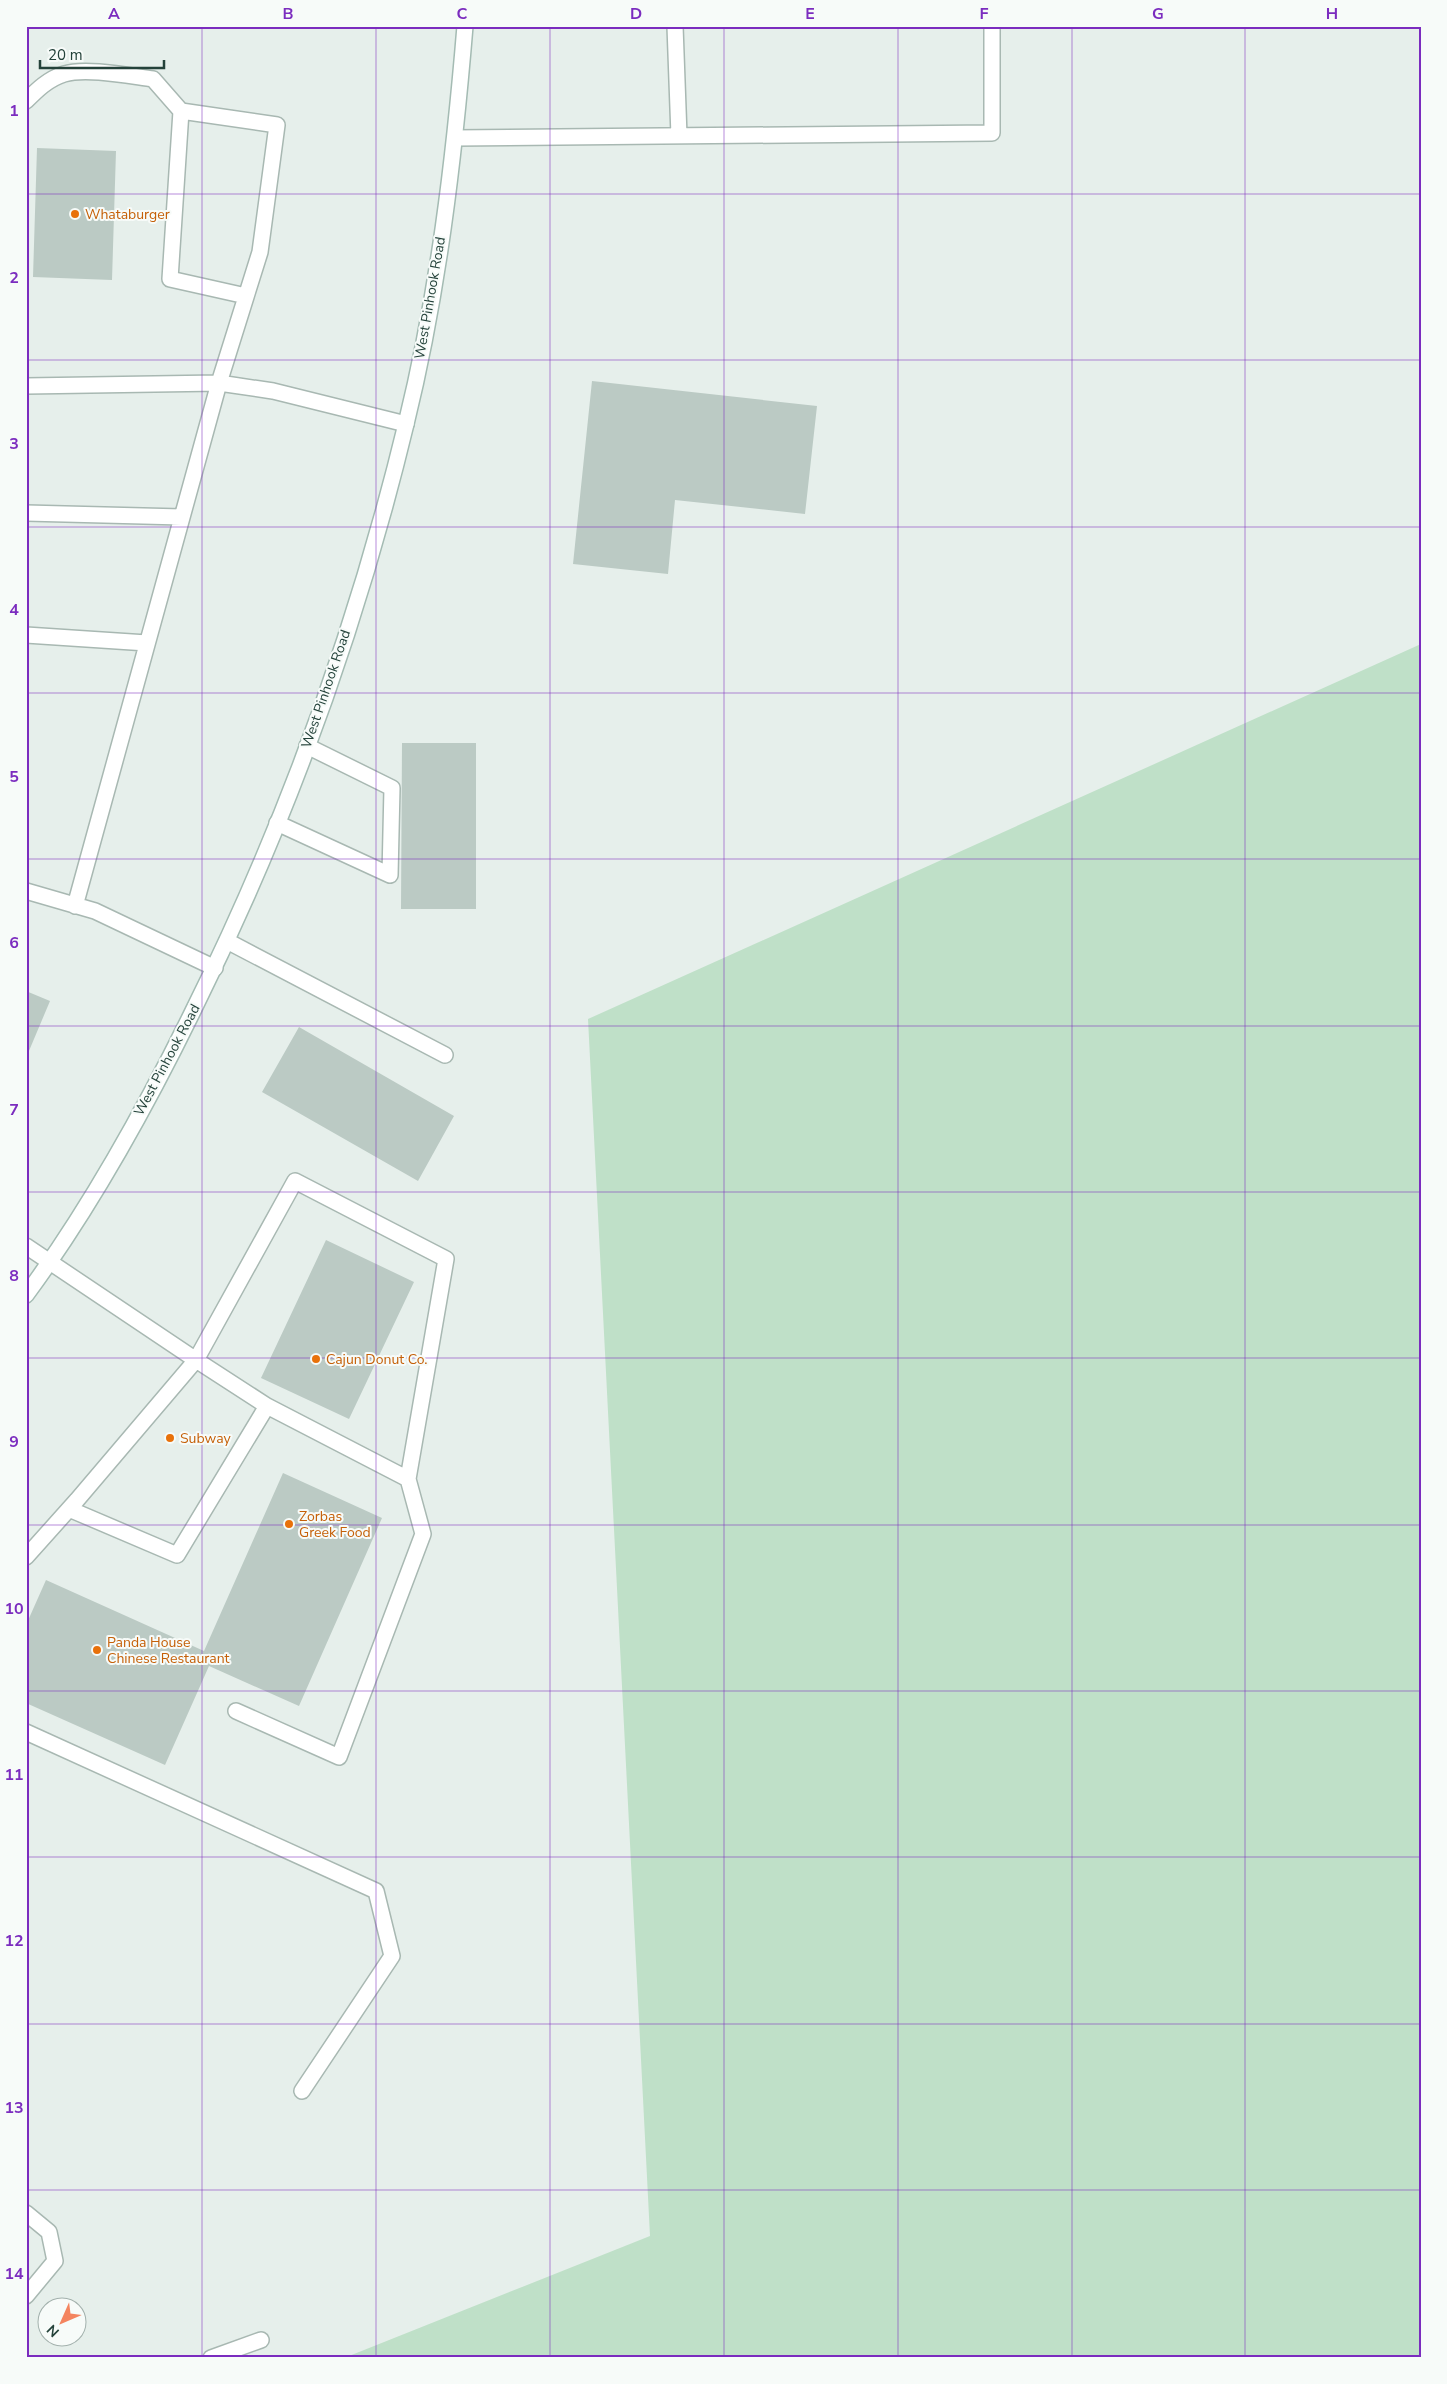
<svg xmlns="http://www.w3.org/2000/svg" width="1447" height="2384" font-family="'Nunito Sans',sans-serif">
<rect width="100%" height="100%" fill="#e6efeb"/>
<path fill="#bfe0c8" d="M1421,644V2358H344L650,2236L588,1019Z"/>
<path fill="#bbcac4" d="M37,148L116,151L112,280L33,277Z
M592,381L817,406L805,514L675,500L668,574L573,564Z
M402,743H476V909H401Z
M26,991L50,1001L26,1058Z
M299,1027L454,1116L418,1181L262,1092Z
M326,1240L414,1282L349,1419L261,1378Z
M283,1473L382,1518L299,1706L209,1666L165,1765L26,1703V1625L46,1580L204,1651Z"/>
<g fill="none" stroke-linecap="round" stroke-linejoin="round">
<defs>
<path id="service" d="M675,26L679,136
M26,101C37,90 48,79 64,74C86,67 130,76 153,79L181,111
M455,138L992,133V26
M26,386L219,383L260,252L277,125L181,111L170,279L246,296
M26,513L182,517
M26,635L147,643
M277,823L390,875L392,788L307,746
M26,891L95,911L215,968
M75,906L219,383L273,391L406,424
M227,941L445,1055
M295,1181L446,1259L408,1479L267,1406L196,1360Z
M26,1246L196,1360L77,1500L26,1557
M69,1509L177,1555L267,1406
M236,1711L339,1757L423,1534L408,1479
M26,1732L376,1891L392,1956L302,2091
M26,2213L49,2232L55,2261L26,2296
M211,2358L261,2340"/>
<path id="secondary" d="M26,1295C91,1207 144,1111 192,1013C285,826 357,627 406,424C438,294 454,160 465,26"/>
</defs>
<use href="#service" stroke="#a8b8b2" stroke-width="18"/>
<use href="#secondary" stroke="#a4bbb3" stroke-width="18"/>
<use href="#service" stroke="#fff" stroke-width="15"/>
<use href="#secondary" stroke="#fff" stroke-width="15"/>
</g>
<path fill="none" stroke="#7b2cbf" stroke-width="1" stroke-opacity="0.55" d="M202,26V2358M376,26V2358M550,26V2358M724,26V2358M898,26V2358M1072,26V2358M1245,26V2358M26,194H1421M26,360H1421M26,527H1421M26,693H1421M26,859H1421M26,1026H1421M26,1192H1421M26,1358H1421M26,1525H1421M26,1691H1421M26,1857H1421M26,2024H1421M26,2190H1421"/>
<g fill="#e8710a" stroke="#f7fbf9" stroke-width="2">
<circle cx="75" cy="214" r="5"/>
<circle cx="316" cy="1359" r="5"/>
<circle cx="170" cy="1438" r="5"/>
<circle cx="289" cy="1524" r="5"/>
<circle cx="97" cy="1650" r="5"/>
</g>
<g text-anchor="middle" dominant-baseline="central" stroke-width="4" stroke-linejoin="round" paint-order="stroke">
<g font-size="14" fill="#c56008" stroke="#f7fbf9" text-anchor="start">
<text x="85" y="214">Whataburger</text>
<text x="326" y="1359">Cajun Donut Co.</text>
<text x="180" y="1438">Subway</text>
<text x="299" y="1516">Zorbas<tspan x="299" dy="16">Greek Food</tspan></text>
<text x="107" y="1642">Panda House<tspan x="107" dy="16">Chinese Restaurant</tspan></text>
</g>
<g font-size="14" fill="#24423a" stroke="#f7fbf9">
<text transform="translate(430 298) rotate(-80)">West Pinhook Road</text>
<text transform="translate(326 689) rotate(-71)">West Pinhook Road</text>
<text transform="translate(167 1060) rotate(-62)">West Pinhook Road</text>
</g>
</g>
<rect width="1447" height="2384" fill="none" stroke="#f7fbf9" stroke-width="55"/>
<g transform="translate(62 2322) rotate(225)"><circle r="24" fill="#f7fbf9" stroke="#a3b1ad"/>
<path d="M0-4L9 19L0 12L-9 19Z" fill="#f4845f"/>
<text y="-8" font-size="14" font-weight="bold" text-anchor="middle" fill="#24423a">N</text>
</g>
<path d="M40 60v8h124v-8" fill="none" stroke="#24423a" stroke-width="2.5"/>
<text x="48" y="60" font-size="15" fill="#24423a" stroke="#f7fbf9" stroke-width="4" paint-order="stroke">20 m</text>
<rect x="28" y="28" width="1392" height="2328" fill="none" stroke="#7b2cbf" stroke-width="2"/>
<g font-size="16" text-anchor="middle" font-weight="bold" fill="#7b2cbf">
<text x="114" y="19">A</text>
<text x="288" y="19">B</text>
<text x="462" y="19">C</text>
<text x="636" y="19">D</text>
<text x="810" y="19">E</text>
<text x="984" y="19">F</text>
<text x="1158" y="19">G</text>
<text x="1332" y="19">H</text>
<text x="14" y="116">1</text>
<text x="14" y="283">2</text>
<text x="14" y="449">3</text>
<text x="14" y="615">4</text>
<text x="14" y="782">5</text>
<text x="14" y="948">6</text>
<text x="14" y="1115">7</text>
<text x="14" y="1281">8</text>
<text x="14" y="1447">9</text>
<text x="14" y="1614">10</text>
<text x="14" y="1780">11</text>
<text x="14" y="1946">12</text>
<text x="14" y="2113">13</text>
<text x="14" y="2279">14</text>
</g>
</svg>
